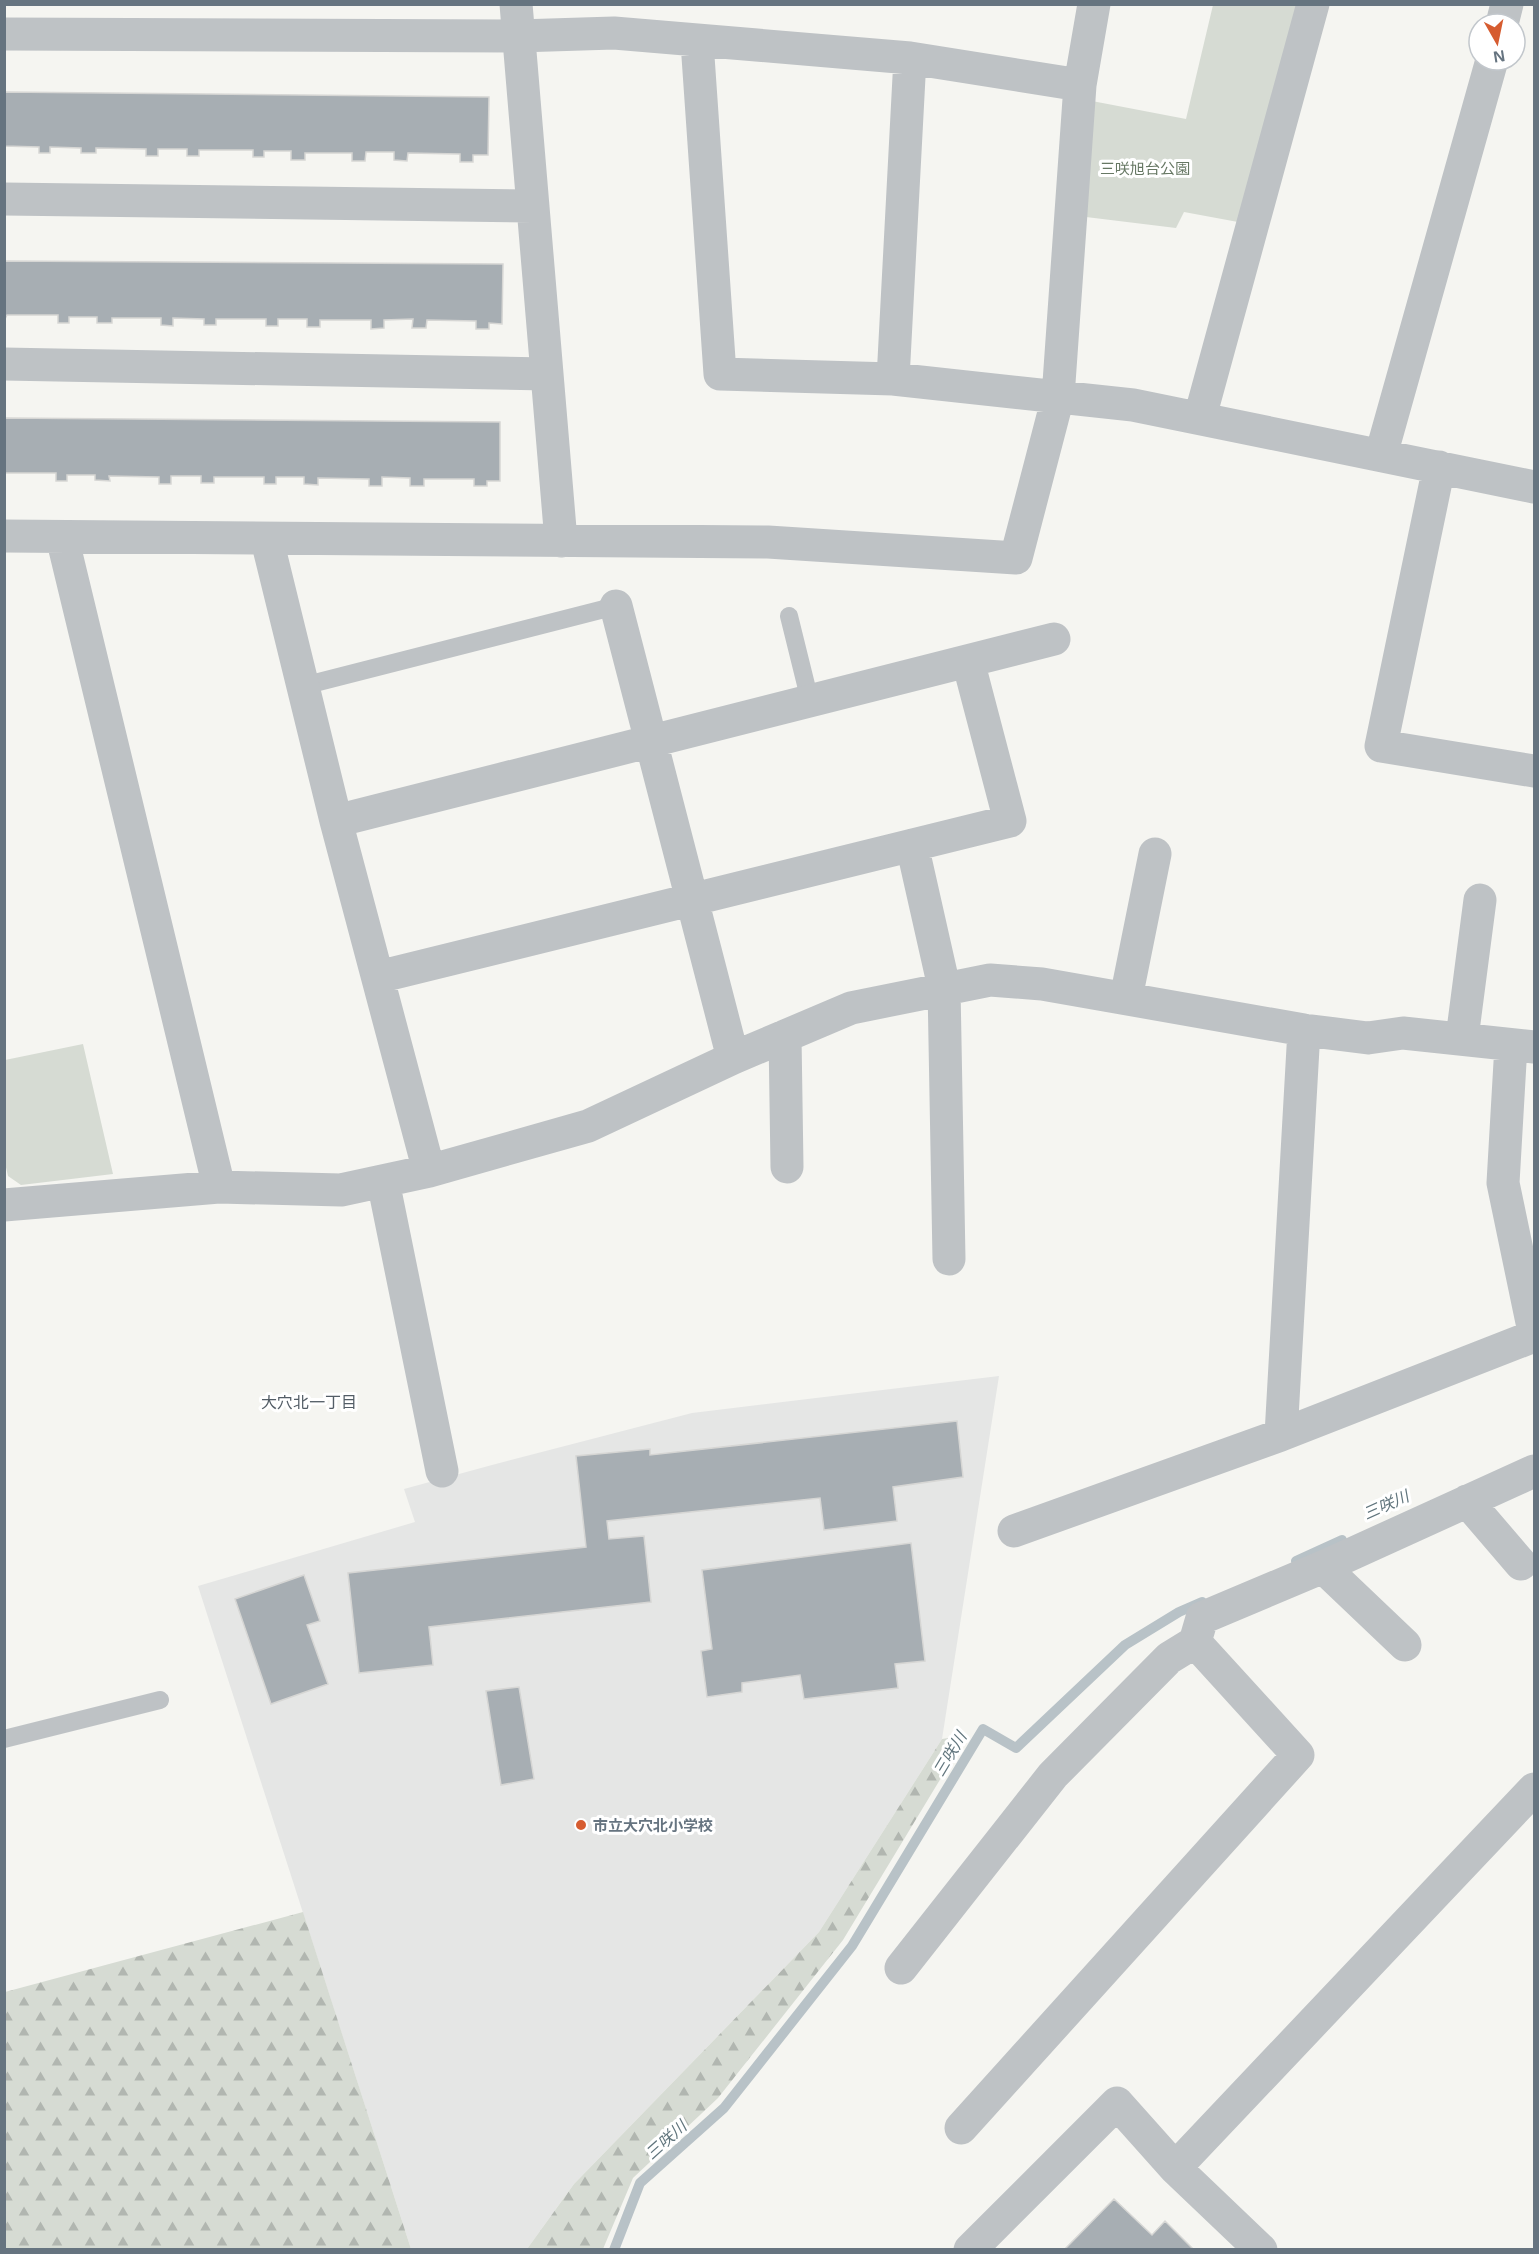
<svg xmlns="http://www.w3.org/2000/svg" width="1539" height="2254" font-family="Helvetica,'Noto Sans JP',sans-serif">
<defs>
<pattern id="forest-firs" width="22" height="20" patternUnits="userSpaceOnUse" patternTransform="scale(1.5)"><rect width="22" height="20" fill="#d6dbd3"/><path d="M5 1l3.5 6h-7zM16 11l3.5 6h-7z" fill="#b1b6b0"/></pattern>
</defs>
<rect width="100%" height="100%" fill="#f5f5f1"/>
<path fill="#e5e6e5" d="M999,1376L942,1739L819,1932L574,2184L527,2249H411L198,1586L415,1522L404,1489L492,1465L692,1413Z"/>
<path fill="#d6dbd3" d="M1213,5H1301L1238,222L1184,212L1176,228L1086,217L1092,101L1186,119Z
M83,1044L113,1174L21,1185L8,1176L5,1163V1060Z"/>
<path fill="url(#forest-firs)" d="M967,1735L843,1940L718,2098L633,2178L603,2249H527L574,2184L819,1932L942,1739Z
M303,1912L411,2249H5V1992Z"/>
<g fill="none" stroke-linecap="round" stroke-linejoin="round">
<path stroke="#b8c2c7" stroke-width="10" d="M1296,1561L1342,1540
M614,2250L640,2183L724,2108L852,1946L983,1729L1016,1748L1125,1645L1179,1612L1202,1602"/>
</g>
<path fill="#a7aeb3" stroke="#d6d6d4" stroke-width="1.5" d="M4,92L489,97L488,155H473V162H460V154L408,153L407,161L394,160V152H366L365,161H352V153H305V160H291V151H264V157H253V150H199V156H187V149H158V156H146V149L96,148V153H81V148L50,147V153H39V147L4,146Z
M4,261L503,264L502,324L489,323V329H476V321L427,320L426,328H412L413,319L384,320V328L371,329V320H320V327H307V319H278V326H266V319H216V325H204V319L173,318V326L161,325V318H112V323H97V317H69V323H58V315H7L4,321Z
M4,418L500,422V481H487V486H474V479H424V486H410V478L382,477V486H369V479L318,478V485L304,484V477H276V484H264V477H214V483H201V476H171V484H159V477L109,476L110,481L95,480V475H67V481H56V473H4Z
M957,1421L963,1477L893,1487L897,1521L824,1530L820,1498L607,1521L609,1539L644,1536L651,1602L429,1627L433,1665L359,1673L348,1573L586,1547L576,1456L650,1449V1455Z
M911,1543L925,1661L895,1664L898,1688L804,1699L800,1675L742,1683V1692L707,1697L701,1651L712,1649L702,1570Z
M304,1575L320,1621L307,1625L328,1684L271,1704L235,1599Z
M519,1687L534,1779L501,1785L486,1691Z
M1114,2199L1152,2235L1165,2221L1194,2250H1064Z"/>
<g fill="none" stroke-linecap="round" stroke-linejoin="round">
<path stroke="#bec2c5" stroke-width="18" d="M789,616L810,701
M303,686L616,606
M4,1739L160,1700"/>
<path stroke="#bec2c5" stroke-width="33" d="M516,4L561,541
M1502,24L1507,4
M4,34L518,36L614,33L910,58L1080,85
M697,42L720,374L893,379L1133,405L1534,487
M4,199L533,206
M4,364L547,374
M893,379L910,58
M1200,417L1313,4
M1381,455L1492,60
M1439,467L1381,746L1534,771
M4,536L768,542L1016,558L1058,397L1080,85L1094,4
M62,537L219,1187
M267,540L336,821L429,1171
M616,606L733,1058
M336,821L1054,639
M912,845L944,987L949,1259
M378,977L1010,821L968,661
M1126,998L1155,854
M785,1036L787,1167
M1462,1038L1480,900
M1511,1045L1503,1183L1534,1332
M383,1181L442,1471
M4,1205L219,1187L341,1190L429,1171L588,1126L733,1058L851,1008L990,980L1042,984L1304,1030L1368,1038L1403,1033L1534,1047
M1281,1435L1304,1030
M1467,1501L1521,1564
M1014,1531L1281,1435L1534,1336
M1323,1567L1405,1645
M901,1968L1053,1775L1169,1658L1195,1642
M961,2128L1298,1755L1195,1642L1202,1618L1323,1567L1534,1471
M1175,2168L1534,1789
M970,2250L1117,2103L1175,2168L1261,2250"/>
</g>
<circle fill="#d65c30" stroke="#fff" stroke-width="2" cx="581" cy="1825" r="6"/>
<g text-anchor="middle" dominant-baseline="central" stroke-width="6" stroke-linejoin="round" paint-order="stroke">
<g font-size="15" fill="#677864" stroke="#fff">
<text x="1145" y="168">三咲旭台公園</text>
</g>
<g font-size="15" font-weight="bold" fill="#667480" stroke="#fff" text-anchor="start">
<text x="593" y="1825">市立大穴北小学校</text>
</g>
<g font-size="16" fill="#535d66" stroke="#fff">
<text x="309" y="1402">大穴北一丁目</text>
</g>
<g font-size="16" font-style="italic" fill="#61757d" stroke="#fff">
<text transform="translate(1386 1505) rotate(-24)">三咲川</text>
<text transform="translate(950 1754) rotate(-59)">三咲川</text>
<text transform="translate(666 2140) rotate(-42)">三咲川</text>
</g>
</g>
<rect width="1539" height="2254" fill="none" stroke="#667480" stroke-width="12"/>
<g transform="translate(1497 42) rotate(171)"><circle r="28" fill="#ffffff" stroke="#c2c7cc" stroke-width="1.5"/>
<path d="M0-4.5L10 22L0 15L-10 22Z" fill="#d65c30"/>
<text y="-9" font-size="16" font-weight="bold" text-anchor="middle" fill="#667480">N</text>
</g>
</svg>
